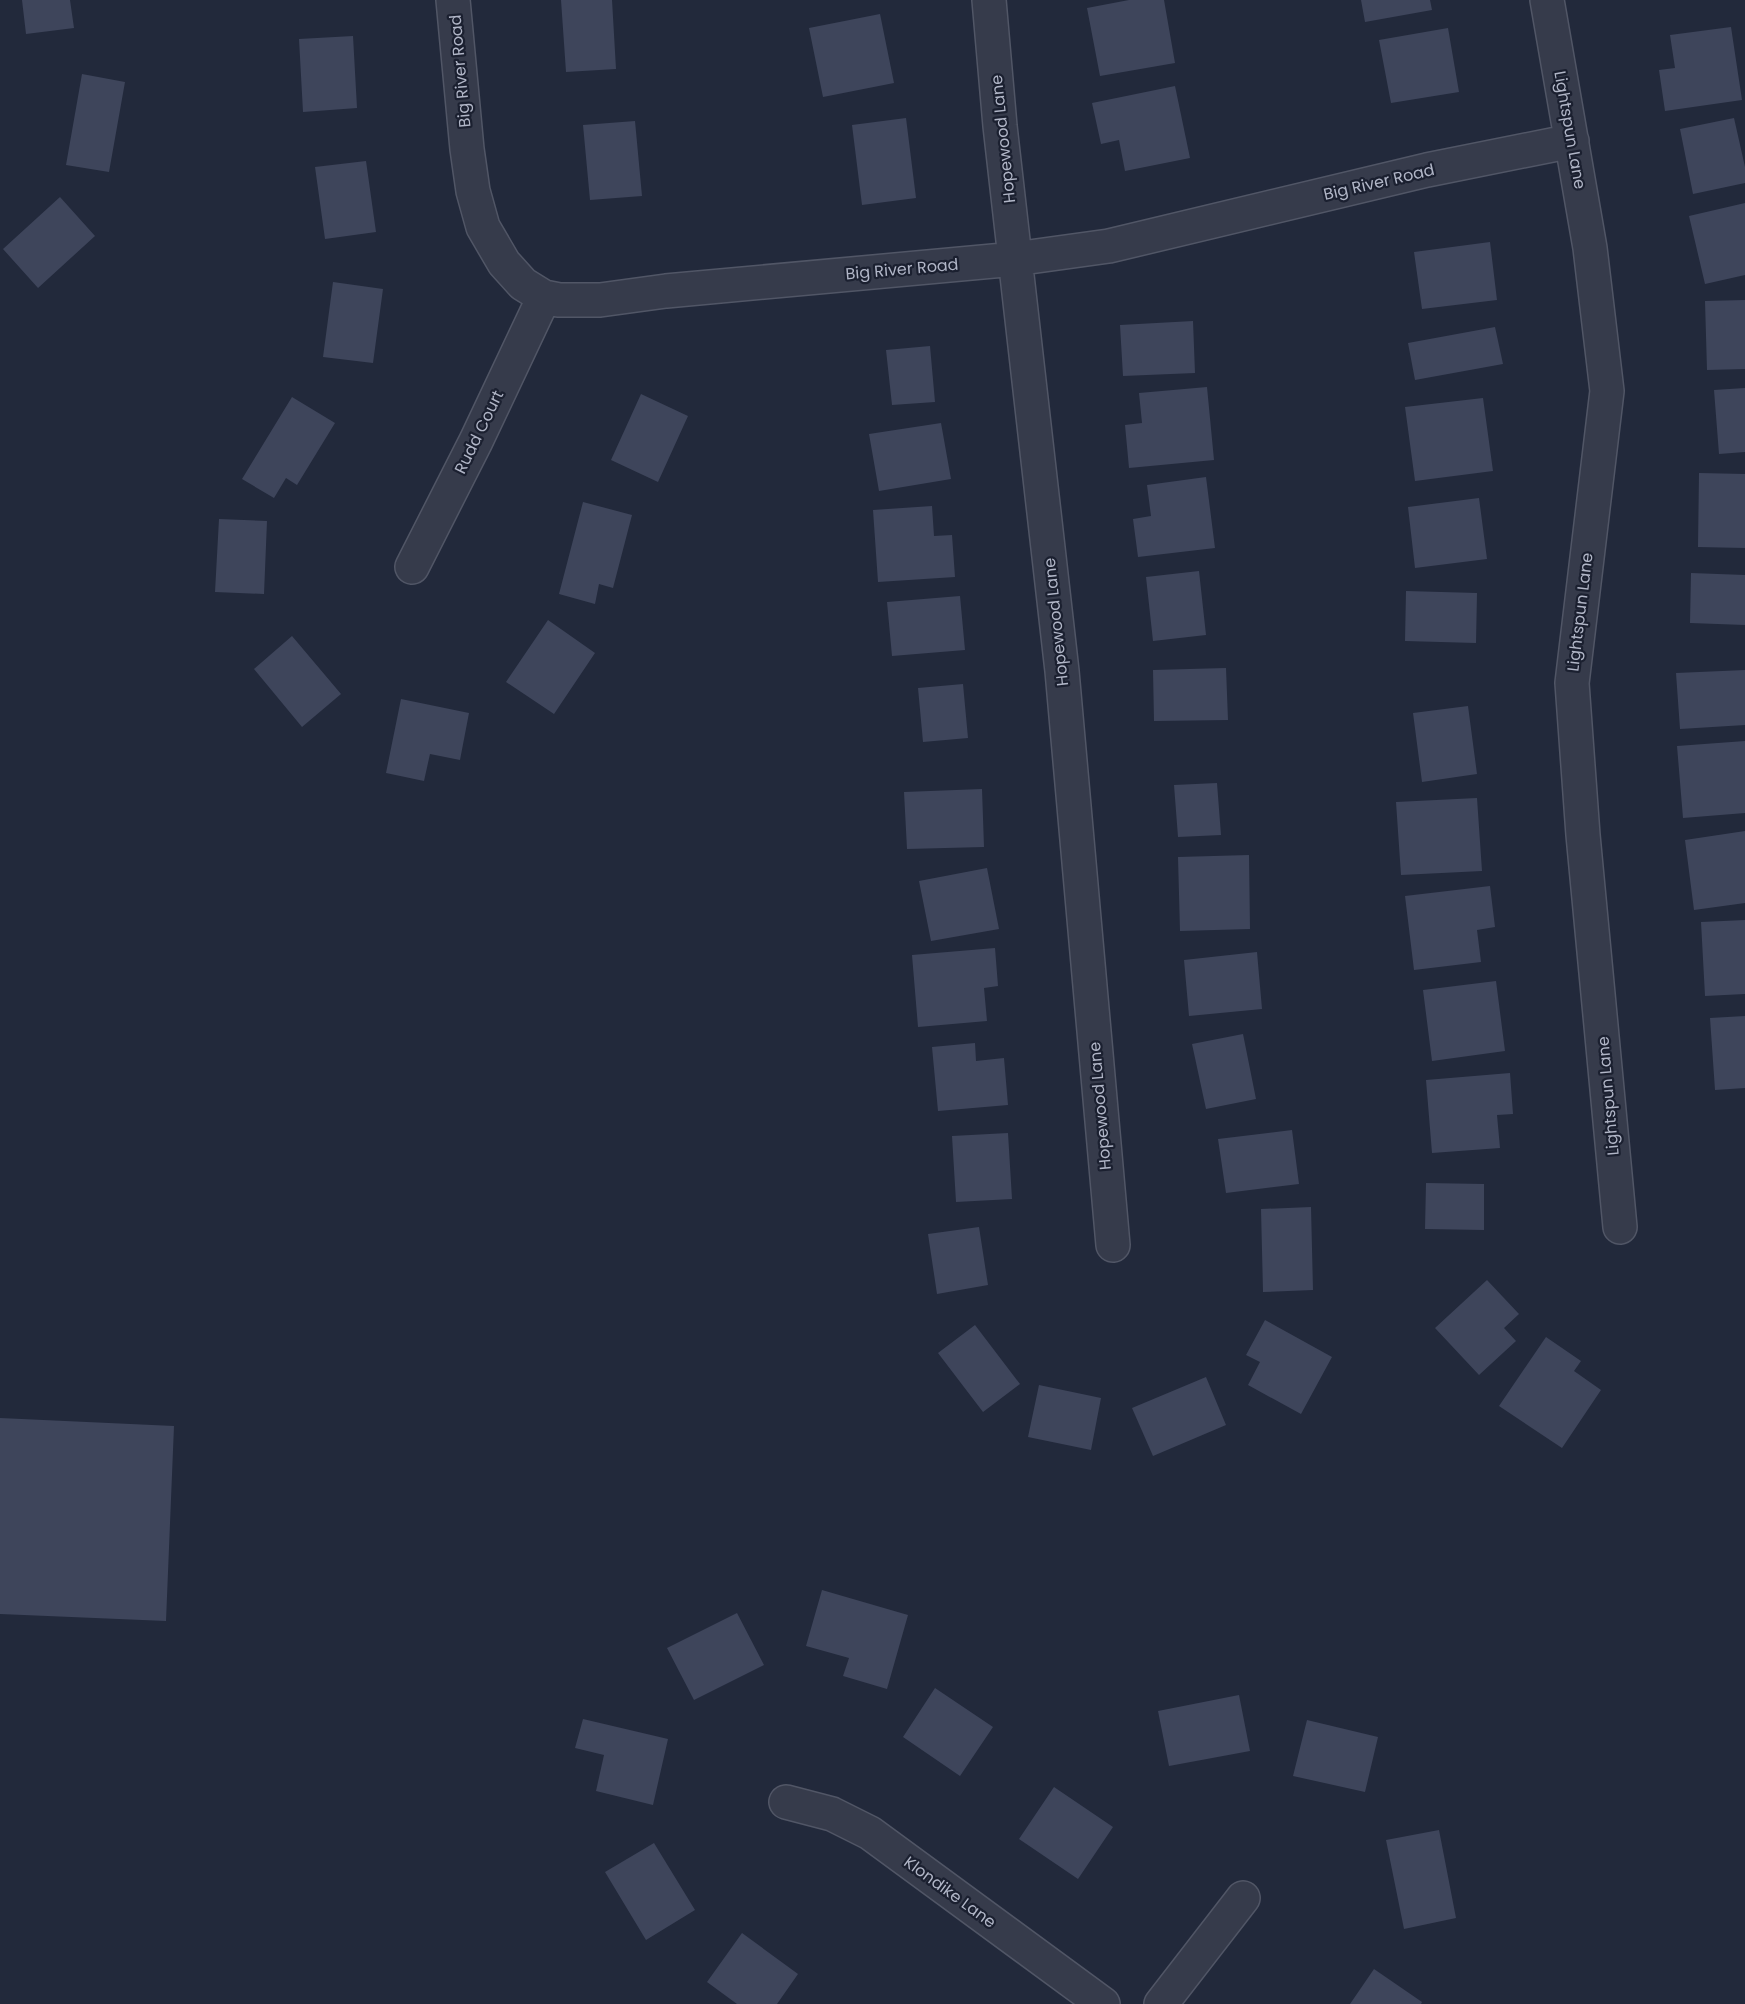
<svg xmlns="http://www.w3.org/2000/svg" width="1745" height="2004" font-family="Poppins,sans-serif">
<rect width="100%" height="100%" fill="#22293b"/>
<path fill="#3e455b" d="M22,0H70L74,28L26,34Z
M561,0H612L616,69L566,72Z
M1129,0H1164L1175,63L1100,76L1087,8Z
M1361,0H1430L1432,10L1365,22Z
M880,14L894,83L823,97L809,28Z
M1731,27L1742,100L1665,111L1659,70L1675,68L1670,35Z
M1448,28L1459,92L1391,103L1379,40Z
M353,36L357,108L303,112L299,39Z
M82,74L125,82L109,172L66,165Z
M1175,86L1190,158L1125,171L1119,140L1101,144L1092,103Z
M906,118L916,198L862,205L852,125Z
M1734,118L1745,167V183L1693,194L1680,129Z
M635,121L642,196L590,200L583,125Z
M366,161L376,232L325,239L315,167Z
M60,197L95,236L38,288L3,249Z
M1745,203V275L1705,284L1689,216Z
M1490,242L1497,300L1422,309L1414,252Z
M333,282L383,289L373,363L323,357Z
M1745,300V369L1707,370L1705,301Z
M1193,321L1195,373L1123,376L1120,325Z
M1495,327L1503,364L1415,380L1408,343Z
M930,346L935,402L892,405L886,350Z
M1207,387L1214,460L1129,468L1125,425L1142,423L1139,393Z
M1745,388V452L1719,454L1714,390Z
M641,394L688,416L658,482L611,460Z
M292,397L335,423L297,485L286,478L274,498L242,479Z
M1483,398L1493,471L1415,481L1405,407Z
M941,423L951,479L879,491L869,434Z
M1699,473L1745,474V548L1698,547Z
M1206,477L1215,548L1138,557L1133,519L1151,516L1147,485Z
M1479,498L1487,559L1415,568L1408,507Z
M583,502L632,515L613,588L599,584L595,604L559,594Z
M932,506L934,536L952,535L955,577L878,582L873,510Z
M219,519L267,521L264,594L215,592Z
M1199,571L1206,635L1153,641L1146,577Z
M1691,573L1745,575V625L1690,623Z
M1406,591L1477,593L1476,643L1405,641Z
M960,596L965,650L892,656L887,602Z
M548,620L595,653L554,714L506,682Z
M292,636L341,694L302,727L254,669Z
M1226,668L1228,720L1154,721L1153,670Z
M1745,670V725L1680,729L1676,673Z
M963,684L968,738L923,742L918,688Z
M401,699L469,713L460,760L430,754L424,781L386,773Z
M1468,706L1477,774L1422,782L1413,713Z
M1745,741V813L1683,818L1677,746Z
M1217,783L1221,835L1178,837L1174,785Z
M982,789L984,847L907,849L904,792Z
M1477,798L1482,871L1401,875L1396,802Z
M1745,831V903L1694,910L1685,840Z
M1249,855L1250,929L1180,931L1178,857Z
M987,868L999,929L931,941L919,881Z
M1490,886L1495,927L1477,930L1481,962L1414,970L1405,896Z
M1745,920V994L1705,996L1701,922Z
M995,948L998,986L984,988L987,1021L918,1027L912,955Z
M1257,952L1262,1009L1189,1016L1184,960Z
M1496,981L1505,1051L1432,1061L1423,990Z
M1745,1016V1088L1715,1090L1710,1018Z
M1243,1034L1256,1099L1206,1109L1192,1044Z
M975,1043L976,1061L1004,1058L1008,1105L938,1111L932,1047Z
M1510,1073L1513,1114L1497,1115L1500,1148L1432,1153L1426,1080Z
M1292,1130L1299,1184L1226,1193L1218,1139Z
M1008,1133L1012,1199L956,1202L952,1136Z
M1426,1183L1484,1184V1230L1425,1229Z
M1311,1207L1313,1290L1263,1292L1261,1209Z
M979,1227L988,1285L937,1294L928,1234Z
M1487,1280L1519,1314L1504,1328L1516,1341L1479,1375L1435,1328Z
M1265,1320L1332,1357L1301,1414L1248,1385L1260,1362L1246,1355Z
M975,1325L1020,1384L983,1412L938,1353Z
M1546,1337L1581,1361L1574,1371L1601,1390L1562,1448L1499,1406Z
M1206,1377L1226,1425L1153,1456L1132,1408Z
M1039,1385L1101,1398L1091,1450L1028,1437Z
M0,1418L174,1426L166,1621L0,1614Z
M822,1590L908,1615L887,1689L843,1676L849,1658L806,1646Z
M737,1613L764,1665L694,1700L667,1648Z
M935,1688L993,1727L960,1776L903,1737Z
M1239,1695L1250,1751L1169,1766L1158,1711Z
M583,1719L668,1739L653,1805L596,1791L604,1755L575,1748Z
M1307,1720L1378,1737L1365,1792L1293,1776Z
M1054,1787L1113,1827L1078,1879L1019,1839Z
M1439,1830L1456,1918L1404,1929L1386,1840Z
M654,1843L695,1910L646,1940L605,1872Z
M742,1933L798,1974L777,2004H737L707,1982Z
M1374,1969L1422,2002L1421,2004H1350Z"/>
<g fill="none" stroke-linecap="round" stroke-linejoin="round">
<defs>
<path id="minor" d="M453,0L467,149L473,191L483,227L504,263L523,284L544,297L559,300H600L666,291L1015,259L1109,246L1427,170L1572,141
M989,0L1000,126L1062,671L1113,1245
M1547,0L1590,248L1607,391L1572,683L1583,835L1620,1227
M412,567L476,441L544,297
M786,1802L832,1814L870,1833L1103,2004
M1161,2004L1243,1898"/>
</defs>
<use href="#minor" stroke="#515666" stroke-width="36"/>
<use href="#minor" stroke="#363b4b" stroke-width="33"/>
</g>
<g text-anchor="middle" dominant-baseline="central" stroke-width="4.5" stroke-linejoin="round" paint-order="stroke">
<g font-size="16" fill="#b1b6c7" stroke="#1b2030">
<text transform="translate(460 71) rotate(-95)">Big River Road</text>
<text transform="translate(1570 130) rotate(80)">Lightspun Lane</text>
<text transform="translate(1003 139) rotate(-96)">Hopewood Lane</text>
<text transform="translate(1379 182) rotate(-13)">Big River Road</text>
<text transform="translate(902 269) rotate(-5)">Big River Road</text>
<text transform="translate(479 432) rotate(-64)">Rudd Court</text>
<text transform="translate(1580 612) rotate(-83)">Lightspun Lane</text>
<text transform="translate(1056 622) rotate(-96)">Hopewood Lane</text>
<text transform="translate(1608 1096) rotate(-95)">Lightspun Lane</text>
<text transform="translate(1100 1106) rotate(-95)">Hopewood Lane</text>
<text transform="translate(950 1892) rotate(36)">Klondike Lane</text>
</g>
</g>
</svg>
